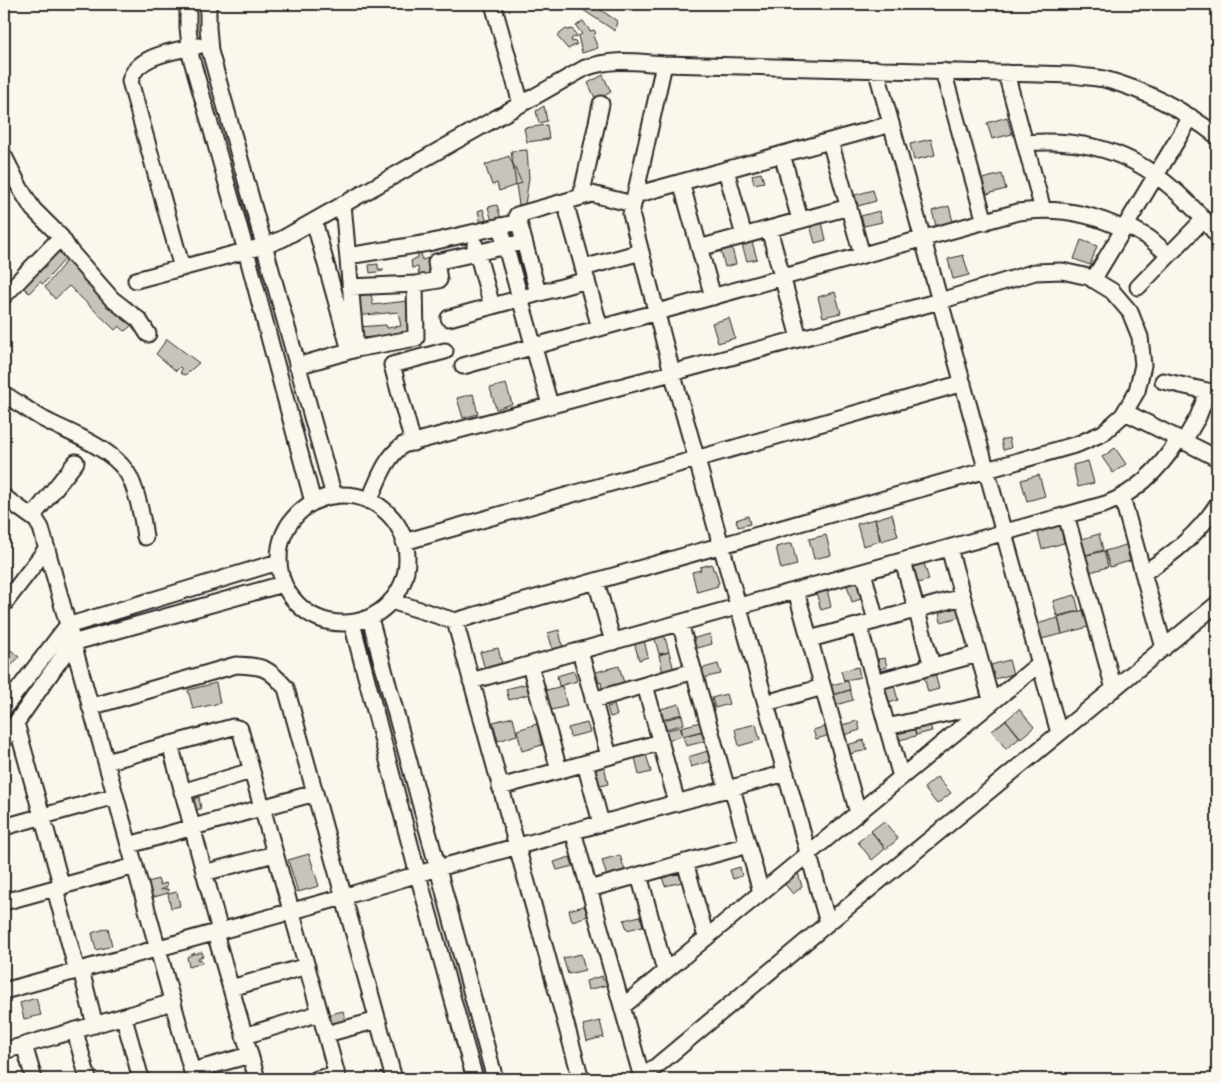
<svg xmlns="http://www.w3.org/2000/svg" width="1221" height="1083" font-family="'Patrick Hand',sans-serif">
<rect width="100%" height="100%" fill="#fbf7ec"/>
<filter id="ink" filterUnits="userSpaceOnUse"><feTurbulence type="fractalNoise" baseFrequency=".02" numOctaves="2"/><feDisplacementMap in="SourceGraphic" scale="10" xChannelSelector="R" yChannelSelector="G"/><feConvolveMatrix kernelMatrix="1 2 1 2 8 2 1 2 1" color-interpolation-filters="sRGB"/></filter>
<g filter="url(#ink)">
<path fill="#c7c4bc" stroke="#2b2b2b" d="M574,4H592L617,21L615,31Z
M583,21L590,31L594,30L596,33L593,36L598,48L582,53L578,36L582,34L576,26Z
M566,29L568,30L572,29L577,36L571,39L572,42L574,41L577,44L568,49L557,36Z
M603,75L611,92L596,100L588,83Z
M544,106L547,121L539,123L536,111Z
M1007,117L1012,134L992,139L987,123Z
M547,125L549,139L527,142L524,128Z
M931,139L935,155L914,160L910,144Z
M527,150L529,178L525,205H519L511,151Z
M509,156L522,183L499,191L497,183L492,185L485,165Z
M761,173L764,182L754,184L752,175Z
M1002,174L1006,189L987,194L982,179Z
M873,190L876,201L858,206L855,195Z
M497,205L502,222L493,225L488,207Z
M949,206L953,222L936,226L932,211Z
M483,209L488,226L482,228L478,211Z
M879,211L882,222L864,226L861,216Z
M822,222L826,240L815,243L810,225Z
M1081,240L1097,246L1090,265L1074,259Z
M752,242L757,259L747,261L742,245Z
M56,246L66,258L43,284L40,282L29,293L19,283Z
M732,248L736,264L725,267L721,251Z
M421,251L422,260L429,258L434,277L419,279L418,267L412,268L411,261L418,257V252Z
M963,255L969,275L953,279L948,259Z
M67,260L103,295L132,325L125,331L119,326L115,330L69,286L55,299L45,287Z
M378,264V269H383V271L370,273L369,265Z
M370,288L373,305L407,301L409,335L358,338L357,327L386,325L387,328L401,326L398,312L354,316L353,289Z
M835,292L841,313L823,317L818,297Z
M729,318L735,338L718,343L712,323Z
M167,339L199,363L185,375L180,373L182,369L180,367L176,371L156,354Z
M506,384L512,404L496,409L490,388Z
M473,394L478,414L463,418L457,398Z
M1009,438L1011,448L1003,450L1001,440Z
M1115,448L1126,464L1113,473L1102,457Z
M1088,461L1094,483L1078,487L1073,465Z
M1039,475L1045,496L1027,501L1021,480Z
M892,514L898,536L881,541L875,519Z
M748,516L750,524L738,527L736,520Z
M875,519L880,541L863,546L857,524Z
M1060,525L1064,543L1042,549L1037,530Z
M1099,534L1103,550L1082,556L1078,540Z
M826,535L831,555L814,559L809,539Z
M792,543L797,565L781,569L776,547Z
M1126,545L1130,561L1110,567L1105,551Z
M1104,551L1108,567L1087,573L1083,556Z
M924,563L929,580L918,583L914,566Z
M712,564L713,570H715L719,583L717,584L718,586L697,592L692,572L701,570L700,567Z
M857,582L858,588L859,587L861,599L852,602L847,585Z
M827,589L831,607L821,610L816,592Z
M1075,595L1079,611L1057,616L1053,601Z
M957,607L960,617L941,622L939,612Z
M1084,610L1088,627L1062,634L1058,617Z
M1058,618L1062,634L1041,639L1037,624Z
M559,630L563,648L553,650L548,633Z
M664,634L669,652L659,654L654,636Z
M710,634L712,644L694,649L691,639Z
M644,640L648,657L639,660L634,642Z
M4,644L19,657L11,666L4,660Z
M498,648L502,664L485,669L480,652Z
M669,652L674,670L663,673L659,655Z
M885,658L887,667L880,669L878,659Z
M1009,660L1013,674L995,679L991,665Z
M718,664L721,674L702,678L700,669Z
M619,666L624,683L602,689L601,682L599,683L596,672Z
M858,667L860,677L844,681L841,671Z
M934,670L939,689L928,692L923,673Z
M574,671L577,681L559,686L557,676Z
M848,681L850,690L833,695L831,685Z
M893,682L898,700L886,704L881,687Z
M216,683L220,703L193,709L188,690Z
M526,684L529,694L509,700L506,689Z
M562,686L567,706L548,711L543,691Z
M850,690L853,700L836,705L833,695Z
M726,694L729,704L715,708L712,698Z
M679,704L682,714L663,719L661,709Z
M614,705L617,715L610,717L607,707Z
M1019,709L1034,727L1021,738L1006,720Z
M682,715L684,724L666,729L664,720Z
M513,717L517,735L498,741L493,722Z
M1006,720L1020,738L1006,749L992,731Z
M858,721L860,730L844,735L841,725Z
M929,721L932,731L916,735L914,726Z
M701,722L703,731L683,736L681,727Z
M587,723L590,732L570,737L568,728Z
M537,724L542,745L522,751L517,730Z
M756,724L760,740L739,746L735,729Z
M913,725L916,736L899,740L896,730Z
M827,726L830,735L816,739L813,730Z
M680,727L683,736L666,740L664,731Z
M703,731L706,741L686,746L683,736Z
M864,740L867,750L849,754L847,745Z
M708,751L711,761L691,767L688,757Z
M646,754L651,772L639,775L635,757Z
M604,765L608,784L597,787L592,768Z
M937,777L951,793L937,804L924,788Z
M199,797L201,809L193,810L190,801Z
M884,821L898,839L886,849L871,831Z
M871,831L885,849L872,860L858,842Z
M309,854L319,886L298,892L288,860Z
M620,855L625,871L607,877L602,860Z
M570,857L573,866L557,870L554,862Z
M740,867L742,876L733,879L730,870Z
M798,872L802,887L793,894L783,882L792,874Z
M679,873L682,882L665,886L662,877Z
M158,879L160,885L166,883L167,887L161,889V890L168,889V893L151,898L145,885L148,884V882Z
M177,892L180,906L171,908L168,894Z
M584,906L588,916L572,921L569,910Z
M640,916L643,926L627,930L624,920Z
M108,928L112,946L96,950L92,933Z
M202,952L203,956L198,958V960L201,959L202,963L189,967L187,957L195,953V954Z
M581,954L585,970L568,974L563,958Z
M602,976L603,980H606L607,985L588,990L586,981Z
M36,998L41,1015L24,1019L20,1003Z
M343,1011L346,1021L329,1025L327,1015Z
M600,1021L604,1037L587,1041L583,1025Z"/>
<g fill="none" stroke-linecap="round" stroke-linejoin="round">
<defs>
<path id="minor" d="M188,4V27L191,57L246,251L313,502
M208,4V27L210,51L334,496
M493,4L521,104
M664,64L631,214L672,372L828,923
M876,69L1059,733
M943,71L985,222
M1006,73L1043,210
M830,141L862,255
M1025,143C1112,135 1164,170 1217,235
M782,154L800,220
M4,156L20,188L33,209L61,237L70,251L112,299L139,320L148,334
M726,170L744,236
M681,182L713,297
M635,195L891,124
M581,197L601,104
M565,202L600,328
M343,204L356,349
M314,221L349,347
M1126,225L1149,238L1169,255
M500,226L550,405
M769,229L799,338
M475,245L492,306
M699,248L849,207
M348,256L428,243L510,224
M182,268L130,81C136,55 175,51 198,46
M583,268L641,252
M136,280L264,246L282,239L585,68C614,58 634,62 664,64L1073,75C1084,77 1094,77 1104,79C1145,90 1184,110 1217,136
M1093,280L1191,117
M350,287L415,284L439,280L436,262L524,242
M1138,287L1204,219
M538,293L517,215L592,194L633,204
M4,296L61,237
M449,318L587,280
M297,366L356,349L416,338L415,284
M463,366L1018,212C1055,207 1089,212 1123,229
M1163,381L1216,393
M4,394C17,402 29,411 43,419C69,433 108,446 126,471C136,485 143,519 145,537
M1125,412L1217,458
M1184,441L1198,417L1208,391
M413,443L392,365L445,351
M279 559a64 64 0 1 1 128 0a64 64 0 1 1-128 0Z
M4,497L36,520L41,528L194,1079
M1122,497L1164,648
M369,501C378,481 385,458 403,445L940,301L1035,272L1062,271L1089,277L1112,291L1130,312L1140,337L1143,365L1137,391L1123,415L1103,433L1078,444L455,621L391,601
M1066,515L1114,689
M32,517L76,462
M404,542L963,383
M903,561L932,666
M863,572L876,621
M1143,573C1173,555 1198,534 1217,505
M596,581L613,642
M796,591L858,813
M4,604L47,548
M370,618L495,1079
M455,621L581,1079
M352,623L418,875L475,1079
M680,623L727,789
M859,626L901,777
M810,639L962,597
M580,651L609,756
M530,665L559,770
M471,681L1106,504C1138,492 1161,467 1179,439
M875,682L978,654
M645,685L677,803
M593,700L694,671
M766,703L823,687
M90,707L236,665C263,666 268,667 286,688L394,1079
M4,708L67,626L278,562
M16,723L62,887
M887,727L992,703L949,548
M4,740L72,643L283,584
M170,744L220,931
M106,762L233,727L240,729L320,1013L338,1079
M585,763L601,823
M500,787L661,742
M732,788L761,892
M182,792L251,771
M4,827L115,796
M573,831L642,1078
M129,845L315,793
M685,862L706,937
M204,873L274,854
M639,875L665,971
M55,889L77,971
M589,889L748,845
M4,902L135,866
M215,933L257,1079
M81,970L95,1025
M231,988L307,966
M4,991L343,897L438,868L786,773
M622,1007L1040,663
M124,1018L141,1079
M75,1031L88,1079
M326,1034L378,1020
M244,1036L320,1013
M24,1045L34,1079
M4,1051L173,1002
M192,1071L250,1055
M317,1079L336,1074
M641,1079L828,923L1217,604"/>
</defs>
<use href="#minor" stroke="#2b2b2b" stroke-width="19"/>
<use href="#minor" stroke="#fbf7ec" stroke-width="15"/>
</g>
</g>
<rect width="1221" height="1083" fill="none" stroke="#fbf7ec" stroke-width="20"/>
<rect x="10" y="10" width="1201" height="1063" fill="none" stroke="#2b2b2b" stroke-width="2" filter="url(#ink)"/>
</svg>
